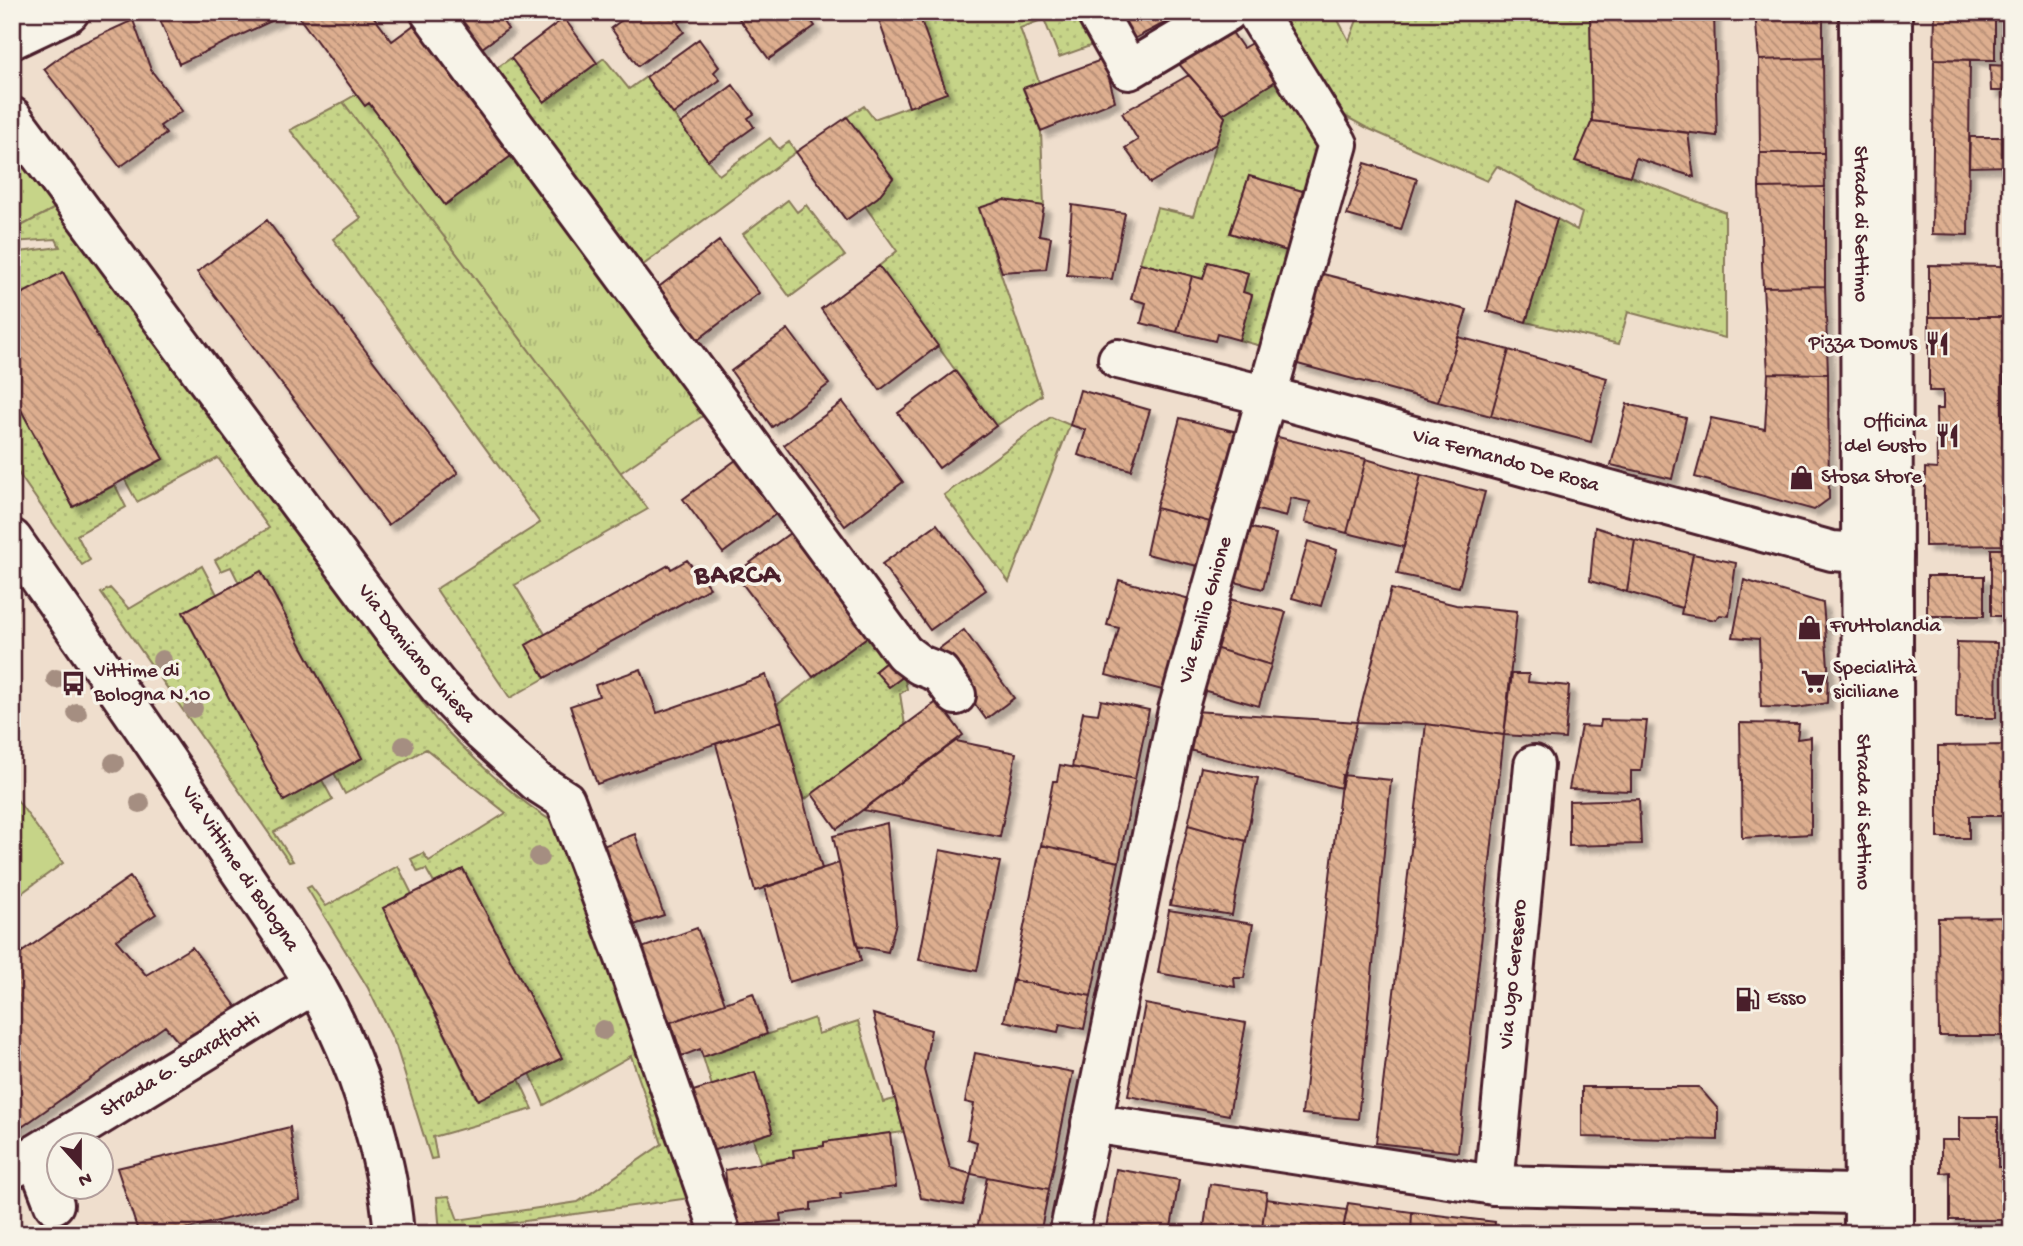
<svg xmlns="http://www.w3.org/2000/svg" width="2023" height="1246" font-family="'Gochi Hand',sans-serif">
<defs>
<pattern id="grass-tufts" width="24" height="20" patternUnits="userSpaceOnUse" patternTransform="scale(1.75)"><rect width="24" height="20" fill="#c6d488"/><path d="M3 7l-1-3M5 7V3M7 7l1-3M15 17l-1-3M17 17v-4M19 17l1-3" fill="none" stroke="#acb676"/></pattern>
<pattern id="garden-dots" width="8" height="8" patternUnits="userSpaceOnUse" patternTransform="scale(1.75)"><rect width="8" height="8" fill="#c6d488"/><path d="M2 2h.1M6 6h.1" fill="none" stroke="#acb676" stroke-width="1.8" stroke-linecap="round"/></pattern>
<pattern id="building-back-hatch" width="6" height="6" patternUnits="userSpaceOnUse" patternTransform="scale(1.75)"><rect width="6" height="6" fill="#ddae8f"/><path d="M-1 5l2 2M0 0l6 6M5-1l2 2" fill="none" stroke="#b58d75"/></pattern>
<filter id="shadow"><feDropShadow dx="6" dy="6" stdDeviation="2" flood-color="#0004"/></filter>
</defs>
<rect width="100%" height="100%" fill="#efdecd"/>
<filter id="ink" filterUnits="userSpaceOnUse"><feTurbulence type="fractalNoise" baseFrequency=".0143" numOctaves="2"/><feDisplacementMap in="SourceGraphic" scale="14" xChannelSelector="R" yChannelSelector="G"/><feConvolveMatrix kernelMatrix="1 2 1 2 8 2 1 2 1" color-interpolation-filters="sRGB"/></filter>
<g filter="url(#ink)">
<path fill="url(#grass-tufts)" stroke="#887a5a" stroke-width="2" d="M357,94L369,103L445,204L515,153L707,413L620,473L343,102Z"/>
<path fill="#c6d488" stroke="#887a5a" stroke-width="2" d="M12,148L57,207L12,231Z
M12,793L63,863L12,900Z"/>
<path fill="url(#garden-dots)" stroke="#887a5a" stroke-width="2" d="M918,12H1081L1093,45L1059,57L1044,19L1020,28L1039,82L1023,89L1041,131L1044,206L1004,200L979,209L1042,395L996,426L879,266L897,251L865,206L878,197L893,178L847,117L864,106L874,119L946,93Z
M1269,12H1334L1349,41L1360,12H1590L1592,121L1576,160L1630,176L1725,212V338L1628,312L1619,344L1526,322L1557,219L1577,230L1582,213L1497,166L1487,181L1367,128L1325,105Z
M511,58L544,102L604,58L629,89L646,77L719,175L770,138L779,149L789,142L796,152L639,268L494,70Z
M1279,79L1322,145L1306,192L1249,176L1230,233L1290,252L1261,346L1239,340L1252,296L1243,292L1248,273L1208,262L1203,279L1140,263L1157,208L1193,216L1225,117L1223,114Z
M343,102L648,509L515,585L545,634L526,645L545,678L510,698L436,589L540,523L333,239L361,218L290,130Z
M788,200L797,212L806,205L845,256L790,297L743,234Z
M57,207L436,720C474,759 512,797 558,825L690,1198L440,1233L437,1197L449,1196L458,1220L578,1202L662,1144L631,1056L544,1105L530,1073L561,1058L464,870L434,883L426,869L418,872L411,859L423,853L429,861L506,813L426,749L345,794L334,773L362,758L261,571L239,583L231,567L221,571L215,560L269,528L218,458L137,502L125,480L163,459L63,273L21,294L12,277V253L60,247L56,239L12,242V231Z
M12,393L73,507L115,485L126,507L77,535L90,560L82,565L12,464Z
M1051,417L1070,425L1009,582L944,495Z
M202,566L217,594L183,613L284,800L322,780L333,800L274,832L293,861L289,862L101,593L110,588L129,609Z
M871,634L890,659L875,671L889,687L904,676L907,689L900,694L905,725L804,800L777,705Z
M398,866L412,894L383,908L477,1100L519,1079L533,1109L433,1137L437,1158L431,1159L396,1046L368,988L307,888L311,886L326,906Z
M814,1018L818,1034L858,1021L883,1102L895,1099L904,1132L824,1142V1146L793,1150L794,1157L760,1162L753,1139L773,1132L712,1086L703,1057Z"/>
<path fill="url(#building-back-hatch)" stroke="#4a1f2b" stroke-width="2" filter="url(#shadow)" d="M279,12L282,16L179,64L157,13Z
M295,12H370L392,41L418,22L515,153L445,205L369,103L365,106Z
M450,12H496L508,29L478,51Z
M633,12H679L684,19L678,23L684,32L638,66L611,28Z
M734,12H805L815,26L769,59Z
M876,12H918L947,93L909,107Z
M1119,12H1173L1176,17L1134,39Z
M1590,12H1714L1717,136L1592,121Z
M1755,12H1823V58L1759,60Z
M1935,12H1995V60L1934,59Z
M564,18L597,63L544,102L511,58Z
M133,20L151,70L182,111L160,126L166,134L120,167L44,69L74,47Z
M1232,32L1243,48L1255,41L1279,79L1223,114L1178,63Z
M699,39L719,67L714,72L720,80L673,114L646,77Z
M1823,58L1824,153H1760L1759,60Z
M1104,59L1115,101L1041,131L1023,88Z
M1934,59L1970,60L1968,235L1932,234Z
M1990,65L2011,66V91H1991Z
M1189,75L1225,117L1216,144L1150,183L1125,148L1138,140L1122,113Z
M733,85L754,114L748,118L754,127L708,160L680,124Z
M847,117L893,178L878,197L846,220L796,152Z
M1592,121L1688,133L1694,177L1636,158L1630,176L1575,161Z
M1970,137H2011V166L1969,167Z
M1760,153H1824L1825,187L1759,188Z
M1365,163L1417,179L1401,230L1347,215Z
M1249,176L1306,192L1290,252L1230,233Z
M1825,187V286L1763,287L1759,188Z
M1004,200L1044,206L1039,235L1051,237L1046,269L1002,272L979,208Z
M1516,201L1557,219L1526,322L1487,311Z
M1072,205L1125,213L1112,279L1067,275Z
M267,220L458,473L388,525L197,272Z
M719,241L759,293L695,342L656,289Z
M1208,262L1248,273L1243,292L1252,295L1239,340L1217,334L1215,341L1177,332L1192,276L1203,279Z
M1140,263L1192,276L1177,332L1141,323L1146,303L1131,299Z
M1929,265L2004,266L2003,317H1929Z
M879,266L938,346L880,390L821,309Z
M63,272L163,459L73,507L12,393V299Z
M1319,273L1467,310L1438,402L1294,363Z
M1825,286L1828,374L1768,373L1763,287Z
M1929,317H2003V545L1925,546V468L1937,469L1936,409H1943V391H1929Z
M788,329L829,384L772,427L731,371Z
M1458,337L1509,350L1491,416L1438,402Z
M1509,350L1607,378L1591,442L1491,416Z
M955,371L996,426L939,468L898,413Z
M1768,373L1828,374L1829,499L1814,510L1695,477L1711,418L1765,429Z
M1080,390L1150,410L1131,470L1078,455L1086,430L1070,425Z
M843,402L903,482L845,526L784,445Z
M1627,404L1686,418L1672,479L1611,465Z
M1180,418L1238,432L1214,523L1156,508Z
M1270,435L1366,459L1347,533L1305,522L1310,502L1291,498L1286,517L1250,508Z
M740,457L780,511L723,553L683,499Z
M1366,459L1421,475L1404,547L1347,533Z
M1421,475L1485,492L1459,587L1397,574Z
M1156,508L1214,523L1202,567L1146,554Z
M937,524L986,590L930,630L882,564Z
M1244,526L1276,534L1263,589L1231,581Z
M1595,527L1635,540L1627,592L1590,581Z
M794,530L871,634L813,677L735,574Z
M1635,540L1693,554L1682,608L1627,592Z
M1308,541L1337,550L1321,606L1292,598Z
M1991,549H2011V616H1991Z
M1693,554L1736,563L1729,616L1720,615L1716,620L1681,614Z
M687,560L710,588L545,678L526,645L669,565L671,569Z
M261,571L362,758L284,801L183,612Z
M1927,576H1984V616H1927Z
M1119,580L1190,599L1166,691L1106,675L1119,628L1107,625Z
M1744,580L1823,603L1828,666L1827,703L1797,708L1761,707L1759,639L1733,637Z
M1391,589L1456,605L1517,611L1504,735L1426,724L1357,722Z
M1224,598L1286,612L1271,665L1211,647Z
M964,630L1014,698L986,719L936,651Z
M1957,642L1997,643L1996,718H1956Z
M1211,647L1271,665L1259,706L1199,689Z
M890,659L904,676L889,687L875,671Z
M641,669L657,713L766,675L782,721L597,784L570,706L599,696L595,685Z
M1512,674H1529L1528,682L1569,686L1565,739L1504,735Z
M1101,700L1149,710L1135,779L1072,767L1083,712L1098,714Z
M938,701L963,735L837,829L812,794Z
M1194,711L1357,722L1341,788L1185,749Z
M1601,720L1647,721L1641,771H1631V791L1569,789L1581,726L1600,727Z
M782,721L822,869L755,891L716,744Z
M1740,723L1799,724L1797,739L1811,737V834L1742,838Z
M1426,724L1504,735L1458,1152L1376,1143Z
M956,741L1016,753L1000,837L863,810Z
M2008,745L2011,823H2003V816H1969V838H1938V746Z
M1060,765L1135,779L1119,862L1041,845L1053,781H1057Z
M1201,767L1258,778L1246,841L1188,825Z
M1342,775L1391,780L1358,1119L1302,1114Z
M1639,799L1641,844L1569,846V801Z
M887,823L896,923L888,952L857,946L833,836Z
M1188,825L1246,841L1232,915L1170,905Z
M635,834L664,915L628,927L600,847Z
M1041,845L1119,862L1091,996L1013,980Z
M940,850L1000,862L977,971L919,960Z
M839,863L861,961L789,982L765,887Z
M463,869L562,1058L478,1100L383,908Z
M130,877L156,914L116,940L146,975L192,947L241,1013L189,1055L165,1026L12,1134V959Z
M1169,910L1253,924L1244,978H1234L1235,987L1158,973Z
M2011,917V1036H1939L1938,918Z
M697,928L725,1003L666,1024L639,949Z
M1013,980L1091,996L1084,1029L1060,1024L1058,1032L1004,1021Z
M753,993L767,1034L703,1057L700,1049L682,1056L671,1022Z
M1145,1004L1246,1023L1229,1115L1128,1096Z
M873,1014L931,1030L924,1070L950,1168L971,1174L963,1205L921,1198Z
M975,1053L1073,1072L1049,1189L971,1174L977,1142L967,1139L974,1104L965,1102Z
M755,1072L773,1132L708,1152L690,1092Z
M1582,1087H1699L1718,1109V1140L1582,1137Z
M1959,1117H1998V1167H2004V1220H1950V1172L1941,1173V1140H1959Z
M290,1127L300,1200L167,1234H139L117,1168Z
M890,1133L896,1187L840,1194L841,1199L811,1203V1210L780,1214L781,1221L731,1226L725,1170L794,1157L793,1150L824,1146V1142Z
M1116,1169L1179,1180L1170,1234H1105Z
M987,1177L1049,1189L1040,1234H976Z
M1210,1184L1267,1192L1261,1234H1203Z
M1266,1199L1347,1210L1342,1234H1261Z
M1348,1203L1412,1212L1411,1234H1342Z
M1412,1212L1495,1222L1494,1234H1411Z
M1517,1225L1621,1228V1234H1516Z"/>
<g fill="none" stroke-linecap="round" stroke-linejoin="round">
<defs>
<g id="minor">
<path d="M430,12L904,653L920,665L940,673L956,695"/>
<path d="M1096,12L1129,70L1227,12"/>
<path d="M12,39L69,12"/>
<path id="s1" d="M12,117L393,630L439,687L483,733L537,782L565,800L625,958L721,1234"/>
<path id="s2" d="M1118,359L1264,395L1832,551L1893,555"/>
<path id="s3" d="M12,539C82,639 153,738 220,841C251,888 285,934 314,983C356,1055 387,1151 394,1234"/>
<path d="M1091,1123L1494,1185L1894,1195"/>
<path d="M35,1155L54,1204"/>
<path id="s4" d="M12,1169L314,984"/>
<path id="s5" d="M1494,1185L1534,765"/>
<path id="s6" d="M1069,1234L1178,710L1338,144L1256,12"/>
</g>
<g id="major">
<path id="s7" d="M1859,12L1864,1234"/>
<path d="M1892,12L1894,1234"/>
</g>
</defs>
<use href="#minor" stroke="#4a1f2b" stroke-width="44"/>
<use href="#major" stroke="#4a1f2b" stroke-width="44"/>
<use href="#minor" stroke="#f7f3e8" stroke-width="38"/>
<use href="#major" stroke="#f7f3e8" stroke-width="38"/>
</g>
<g fill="#a58e81">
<circle cx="162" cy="660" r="10"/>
<circle cx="56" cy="679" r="10"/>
<circle cx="193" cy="708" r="10"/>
<circle cx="77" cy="713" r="10"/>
<circle cx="404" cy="746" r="10"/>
<circle cx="114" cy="763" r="10"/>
<circle cx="140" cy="803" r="10"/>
<circle cx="539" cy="857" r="10"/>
<circle cx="603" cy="1030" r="10"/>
</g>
</g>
<defs>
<symbol id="restaurant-bare" viewBox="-9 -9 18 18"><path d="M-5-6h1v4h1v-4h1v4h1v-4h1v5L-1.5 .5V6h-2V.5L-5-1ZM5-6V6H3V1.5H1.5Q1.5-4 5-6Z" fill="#4a1f2b" stroke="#f7f3e8" stroke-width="2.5" paint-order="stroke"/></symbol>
<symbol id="shop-bare" viewBox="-9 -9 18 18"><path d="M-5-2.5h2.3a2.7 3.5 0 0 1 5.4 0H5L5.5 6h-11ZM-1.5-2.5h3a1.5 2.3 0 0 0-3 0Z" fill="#4a1f2b" stroke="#f7f3e8" stroke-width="2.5" paint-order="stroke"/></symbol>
<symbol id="supermarket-bare" viewBox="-9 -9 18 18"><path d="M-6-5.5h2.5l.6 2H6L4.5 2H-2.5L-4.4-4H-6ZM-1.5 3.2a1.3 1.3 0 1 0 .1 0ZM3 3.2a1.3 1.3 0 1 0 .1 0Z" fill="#4a1f2b" stroke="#f7f3e8" stroke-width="2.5" paint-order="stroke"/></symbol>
<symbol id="bus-bare" viewBox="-9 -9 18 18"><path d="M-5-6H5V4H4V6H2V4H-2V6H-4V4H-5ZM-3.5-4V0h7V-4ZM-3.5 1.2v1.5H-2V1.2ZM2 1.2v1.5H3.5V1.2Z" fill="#4a1f2b" stroke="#f7f3e8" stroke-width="2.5" paint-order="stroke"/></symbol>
<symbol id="fuel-bare" viewBox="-9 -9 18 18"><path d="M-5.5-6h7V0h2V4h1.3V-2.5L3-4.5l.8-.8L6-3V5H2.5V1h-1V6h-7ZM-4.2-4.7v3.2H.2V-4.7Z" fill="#4a1f2b" stroke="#f7f3e8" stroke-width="2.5" paint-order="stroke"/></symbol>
</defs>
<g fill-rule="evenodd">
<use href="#restaurant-bare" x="1920" y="326" width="35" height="35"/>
<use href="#restaurant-bare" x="1930" y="418" width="35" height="35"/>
<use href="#shop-bare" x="1784" y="460" width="35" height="35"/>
<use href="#shop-bare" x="1792" y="610" width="35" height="35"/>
<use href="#supermarket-bare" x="1796" y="664" width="35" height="35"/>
<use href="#bus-bare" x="56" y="666" width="35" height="35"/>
<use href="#fuel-bare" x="1730" y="982" width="35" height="35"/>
</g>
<g text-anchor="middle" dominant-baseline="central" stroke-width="7" stroke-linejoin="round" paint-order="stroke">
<g font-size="21" fill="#4a1f2b" stroke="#f7f3e8">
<text stroke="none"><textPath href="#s7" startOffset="212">Strada di Settimo</textPath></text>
<text stroke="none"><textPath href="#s2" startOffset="401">Via Fernando De Rosa</textPath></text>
<text stroke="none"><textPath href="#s6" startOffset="639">Via Emilio Ghione</textPath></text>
<text stroke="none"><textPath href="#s1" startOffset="672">Via Damiano Chiesa</textPath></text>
<text stroke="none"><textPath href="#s7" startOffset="800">Strada di Settimo</textPath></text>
<text stroke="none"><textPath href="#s3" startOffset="401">Via Vittime di Bologna</textPath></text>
<text stroke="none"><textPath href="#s5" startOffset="212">Via Ugo Ceresero</textPath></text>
<text stroke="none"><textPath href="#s4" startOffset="198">Strada G. Scarafiotti</textPath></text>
</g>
<g font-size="21" fill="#4a1f2b" stroke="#f7f3e8" text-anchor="start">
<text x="1917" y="344" text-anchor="end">Pizza Domus</text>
<text x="1927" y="423" text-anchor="end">Officina<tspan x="1927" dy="24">del Gusto</tspan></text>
<text x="1821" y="478">Stosa Store</text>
<text x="1830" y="627">Fruttolandia</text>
<text x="1833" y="669">Specialità<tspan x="1833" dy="24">siciliane</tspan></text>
<text x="94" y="672">Vittime di<tspan x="94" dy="24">Bologna N.10</tspan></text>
<text x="1767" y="999">Esso</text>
</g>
<g font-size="28" font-weight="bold" letter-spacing="2" fill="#4a1f2b" stroke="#f7f3e8">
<text x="738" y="576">BARCA</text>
</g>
</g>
<rect width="2023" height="1246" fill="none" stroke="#f7f3e8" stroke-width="42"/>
<rect x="21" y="21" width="1981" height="1204" fill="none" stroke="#4a1f2b" stroke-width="2.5" filter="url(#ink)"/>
<g transform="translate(80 1166) rotate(159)"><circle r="33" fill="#f7f3e8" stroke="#b29e9c" stroke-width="2"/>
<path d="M0-5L12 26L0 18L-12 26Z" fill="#4a1f2b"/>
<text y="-10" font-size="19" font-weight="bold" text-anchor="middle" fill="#4a1f2b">N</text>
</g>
</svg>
